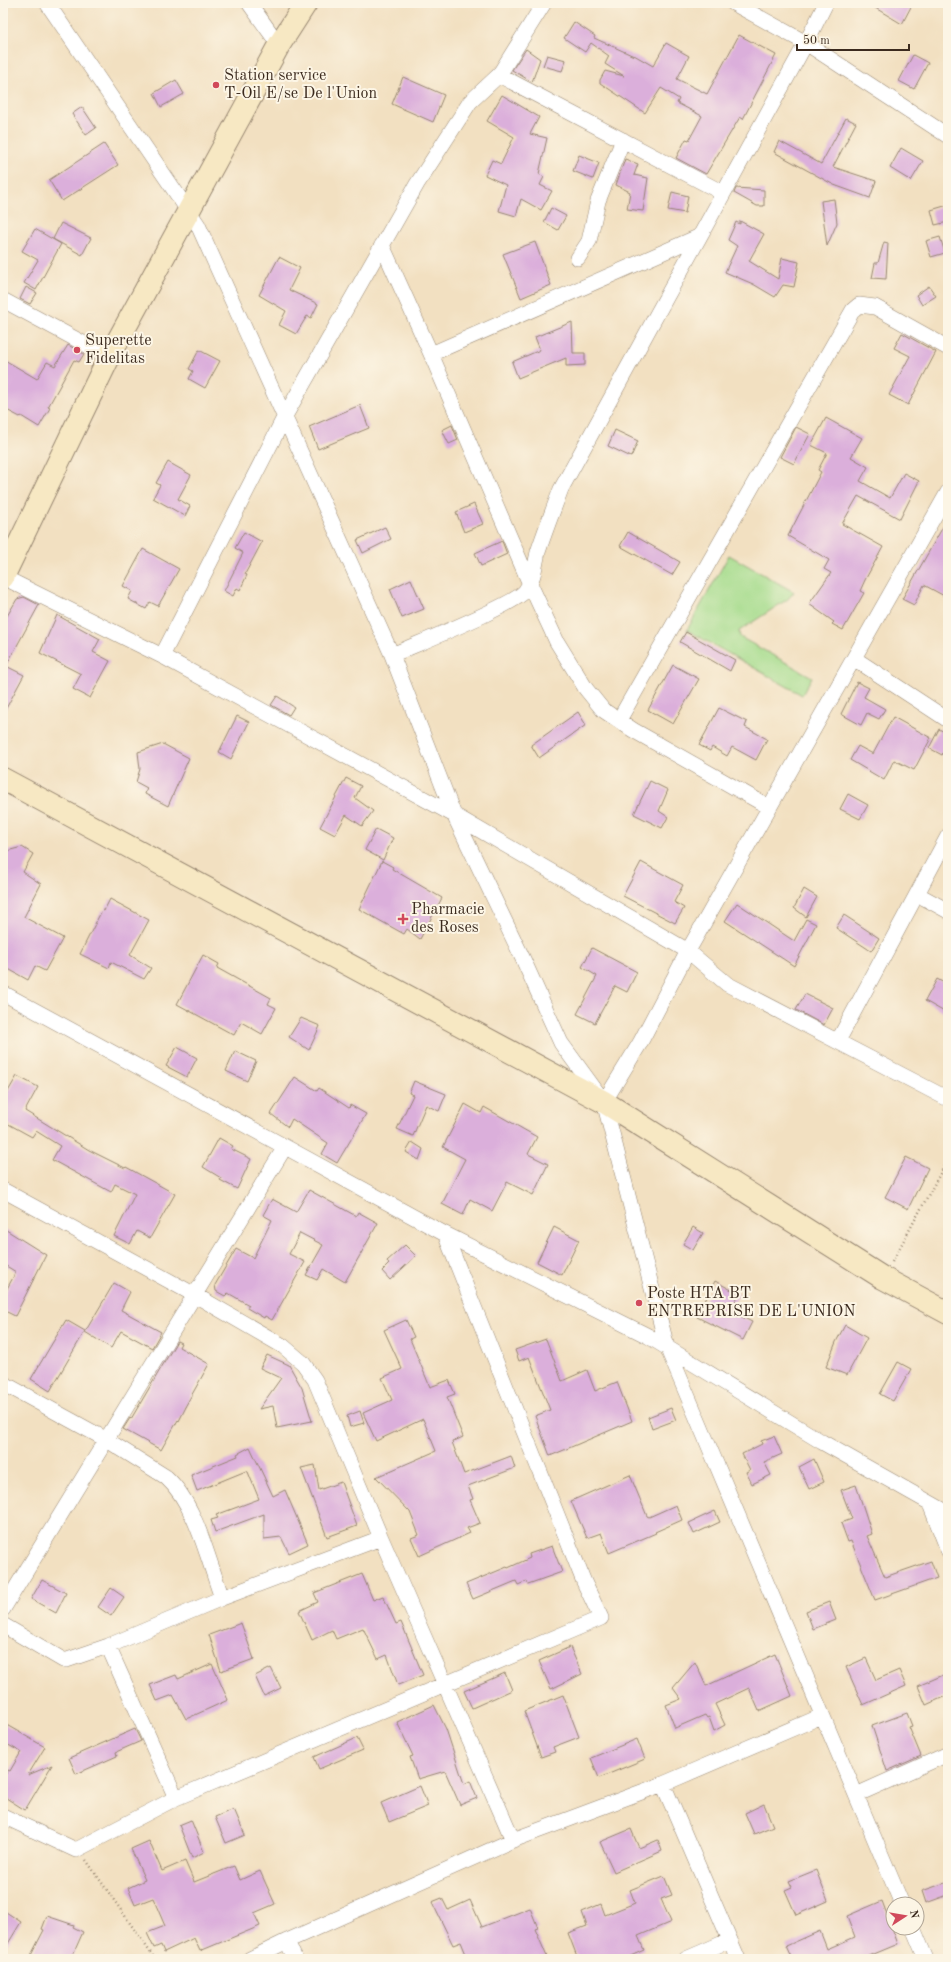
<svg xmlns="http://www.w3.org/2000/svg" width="951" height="1962" font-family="'Old Standard TT',serif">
<rect width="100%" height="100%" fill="#fcf5e5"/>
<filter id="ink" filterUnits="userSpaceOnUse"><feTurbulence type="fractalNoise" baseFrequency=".025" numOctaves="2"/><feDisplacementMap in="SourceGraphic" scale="8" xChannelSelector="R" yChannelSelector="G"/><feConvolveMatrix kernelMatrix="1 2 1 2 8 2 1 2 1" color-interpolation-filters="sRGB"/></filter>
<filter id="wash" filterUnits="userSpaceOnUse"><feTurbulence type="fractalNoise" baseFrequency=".012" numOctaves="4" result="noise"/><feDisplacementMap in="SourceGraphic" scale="16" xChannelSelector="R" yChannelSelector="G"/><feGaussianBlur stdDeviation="0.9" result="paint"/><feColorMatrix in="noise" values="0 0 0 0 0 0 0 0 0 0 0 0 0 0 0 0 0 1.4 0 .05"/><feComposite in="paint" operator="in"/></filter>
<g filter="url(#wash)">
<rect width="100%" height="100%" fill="#f2e0c1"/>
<path fill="#a6dc8d" stroke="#708356" d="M729,555L794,592L788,599L739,631L740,637L812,677L802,695L687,630Z"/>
<g id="blocks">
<path fill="#dbafdb" d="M867,3H913L902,24Z
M574,22L595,36L594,38L634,56V55L653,66L666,43L689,56L677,79L707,94L739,35L776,55L743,119L740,117L706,174L676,158L686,139L689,140L702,116L677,103L679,99L661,88L645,113L600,83V80L605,71L624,76L605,64L609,56L591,43L585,52L564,38Z
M526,49L540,59L532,82L512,70Z
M547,55L566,60L562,71L543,66Z
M913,55L928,63L914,89L899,81Z
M403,77L444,95L433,122L392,104Z
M176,80L184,94L161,107L154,93Z
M502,95L539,117L530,134L547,138L539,174L544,177L540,185L552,191L541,210L521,199L516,216L499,211L506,185L485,175L492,160L501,164L514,137L487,121Z
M82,107L96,128L86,135L72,114Z
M846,118L856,123L833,167L876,181L870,198L834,185L774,152L779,141L821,164Z
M104,144L118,165L62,201L49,180Z
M901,148L923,161L911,181L890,168Z
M579,155L599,163L593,179L573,171Z
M625,159L638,164L634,175L648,178L643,211L627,209L630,192L616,185Z
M736,188L764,190V206H757L734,193Z
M672,192L688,196L685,213L668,210Z
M834,199L837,223L827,246L821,201Z
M948,205V222L935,225L931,210Z
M551,208L566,216L558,230L544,222Z
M740,221L764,234L749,261L778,279L782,258L799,262L794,287L783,285L775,297L753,284L725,272L737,246L728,240L736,222L740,224Z
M61,223L91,238L82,255L53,239Z
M35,229L61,244L36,290L24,283L38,260L22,251Z
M940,237L945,253L931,257L926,241Z
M535,242L551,285L521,298L503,254Z
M884,242L888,243L886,279L872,278L875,263H878Z
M279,257L300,268L289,290L318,304L311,318L307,316L296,334L279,325L286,311L259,295Z
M929,286L936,296L922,305L916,295Z
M26,287L37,293L30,304L20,299Z
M572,322L573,353H585V365L566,366V358L518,378L512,362L540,350L535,337Z
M902,333L936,352L908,405L889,395L910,356L894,348Z
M68,345L84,354L79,362L74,360L48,407L50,408L39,427L21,416L20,417L3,408V359L37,379L47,362L55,366Z
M199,350L220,361L205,388L189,379L193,371L189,369Z
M360,405L369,428L318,449L309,427Z
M826,418L862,438L851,457L868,467L860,481L890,498L904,473L919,481L900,519L858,496L842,524L883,547L865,580L860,591L864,593L843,630L832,624L834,622L809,604L831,573L824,569L829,560L788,536L821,472L818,470L827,453L811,445Z
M452,425L458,440L449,444L442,430Z
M796,427L810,434L794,464L780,457Z
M615,430L638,441L631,457L608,446Z
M168,462L191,475L178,499L190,506L185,516L153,498L160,485L156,483Z
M474,504L483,524L464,532L456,512Z
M948,518V598L924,585L914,605L902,599Z
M385,527L391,539L363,553L357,540Z
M244,532L262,542L245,574L247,575L240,590L237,588L233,596L224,591L243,553L235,548Z
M628,532L680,562L672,575L620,546Z
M502,541L507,554L481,566L475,553Z
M143,549L179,569L158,606L150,602L146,609L128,599L132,591L123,586Z
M411,579L424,609L402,618L390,589Z
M24,597L39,605L6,666L24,675L3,714V623L17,599Z
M57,615L100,639L93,652L110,661L90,698L73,689L81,674L40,653Z
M686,632L735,660L730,671L680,642Z
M673,665L699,679L673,724L648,710Z
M857,682L869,688L864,697L885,709L879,719L867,713L861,725L841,714Z
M277,696L294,707L289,715L271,705Z
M719,708L747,722L745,727L767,739L756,760L732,747L727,756L712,747L710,751L699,745Z
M578,712L586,725L539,758L531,745Z
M237,716L249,722L231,759L219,752Z
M893,717L931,738L914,770L894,760L884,780L850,760L858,746L873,754Z
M939,729L948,734V743L942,755L929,748Z
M163,744L189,758L168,806L145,794L147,788L136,782L140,769L138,752Z
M346,778L361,786L355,798L373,811L362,826L346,815L335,835L320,827Z
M650,781L668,790L659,811L668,817L662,828L634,814Z
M848,794L868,805L860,819L840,809Z
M376,829L393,838L383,860L365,850Z
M22,847L33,854L23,872L41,884L24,917L63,938L45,971L35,966L28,980L3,966V852Z
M382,861L393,867L392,869L442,898L420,939L407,929L404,934L359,909Z
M641,862L683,885L674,902L684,908L675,923L623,896Z
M804,889L817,897L806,917L794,908Z
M110,899L149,920L130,955L151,968L144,979L111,962L109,968L80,954L102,910L104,911Z
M737,903L794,941L806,919L816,924L794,966L725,921Z
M844,915L879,938L871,951L836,928Z
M592,948L637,972L627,992L615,986L595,1023L577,1014L597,976L582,967Z
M203,955L219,964L217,968L271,998L268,1004L276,1008L262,1034L241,1022L234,1035L177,1004Z
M937,979L948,985V1014L925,1001Z
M805,994L833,1008L824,1025L796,1010Z
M301,1018L320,1026L309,1050L289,1037Z
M177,1047L197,1058L187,1077L166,1066Z
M235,1051L256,1061L247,1081L226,1071Z
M17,1076L38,1087L25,1111L89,1150L125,1168L126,1167L175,1194L150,1238L137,1231L130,1244L114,1236L135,1194L115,1184L111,1192L52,1160L60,1146L36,1131L32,1137L3,1121V1100Z
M295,1077L317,1091L319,1088L349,1108L350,1105L366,1114L337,1163L322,1154L328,1143L292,1119L288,1127L271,1114Z
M414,1081L446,1094L439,1111L426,1105L413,1136L397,1129L413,1095L409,1093Z
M465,1104L481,1113L484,1107L537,1137L528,1154L548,1164L533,1195L507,1182L492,1211L470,1199L463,1215L442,1204L465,1159L443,1147Z
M219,1138L233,1146L231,1149L251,1159L237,1189L220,1180L221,1178L203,1167Z
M412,1142L423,1149L419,1160L406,1152Z
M906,1157L928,1168L908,1209L885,1197Z
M309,1190L356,1216L358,1212L378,1223L345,1282L323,1269L317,1280L306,1275L323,1245L300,1233L289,1254L305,1262L272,1320L265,1316L264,1318L247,1308L249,1305L228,1293L225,1296L216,1291L215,1285L236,1249L253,1258L272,1220L263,1215L272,1199L296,1212Z
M554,1227L579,1240L562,1275L537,1262Z
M693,1227L703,1233L693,1250L683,1244Z
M3,1228L46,1255L15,1316L3,1310V1296L16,1272L3,1264Z
M405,1245L416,1256L390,1280L382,1271L389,1264L387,1261Z
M715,1281L739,1294L730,1311L752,1322L743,1340L697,1317Z
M114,1283L130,1292L121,1310L161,1332L152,1348L121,1331L111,1348L85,1332Z
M66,1320L85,1331L50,1391L31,1379Z
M406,1320L414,1337L410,1339L430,1387L449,1380L455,1394L447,1397L463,1437L452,1442L464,1474L511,1456L515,1468L468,1486L473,1499L470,1500L480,1523L467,1528L470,1533L419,1556L411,1538L419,1535L410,1512L376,1477L436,1451L423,1419L376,1441L363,1413L392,1400L382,1378L402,1369L384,1330Z
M845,1325L867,1338L847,1375L826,1367L836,1342Z
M546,1339L562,1381L587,1370L595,1391L617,1382L632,1421L550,1456L535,1416L550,1410L529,1357L519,1361L515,1350Z
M177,1341L181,1343L179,1347L209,1364L185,1407H186L179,1421L178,1420L161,1450L123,1429L130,1418L131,1419Z
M267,1355L289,1365L302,1388L312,1421L277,1428L273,1406L259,1409L281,1378L260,1368Z
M898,1362L911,1369L893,1401L880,1394Z
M671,1408L676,1420L652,1429L648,1417Z
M360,1411L364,1423L350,1427L347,1416Z
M774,1436L782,1454L764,1462L771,1475L752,1484L746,1472L750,1470L742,1454L762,1444L761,1441Z
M250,1447L273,1496L285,1490L308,1544L289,1553L281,1537L264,1539V1514L215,1532L211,1520L218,1518L216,1515L259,1499L248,1472L246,1471L197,1491L191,1475L238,1456L237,1454Z
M814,1459L824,1482L809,1489L799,1467Z
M315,1465L319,1490L341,1482L357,1526L327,1537L301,1468Z
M630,1475L647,1516L649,1517L676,1505L682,1520L655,1532L656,1533L609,1553L601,1533L587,1538L571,1501Z
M856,1485L872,1534L867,1536L885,1577L931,1561L937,1578L875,1600L851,1541L848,1542L841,1523L852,1519L841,1490Z
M715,1511L720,1522L694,1534L689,1523Z
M552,1546L562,1572L528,1584L527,1581L518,1585L516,1581L473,1599L466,1584L507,1567L508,1568L530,1558L529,1554Z
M362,1574L373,1600L383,1596L396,1624L401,1622L423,1675L398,1685L387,1655L378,1659L363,1628L336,1639L332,1630L312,1640L299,1611L318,1602L314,1593Z
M42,1580L66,1593L56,1613L31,1599Z
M111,1588L124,1597L111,1616L98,1607Z
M829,1602L836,1620L813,1629L806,1611Z
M241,1623L254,1659L221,1671L209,1635Z
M570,1647L582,1674L551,1689L539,1661Z
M775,1654L792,1696L759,1711L749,1688L715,1704L725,1725L714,1731L709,1717L707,1718L705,1715L675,1728L666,1705L681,1699L673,1688L695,1662L706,1686Z
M866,1658L876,1680L899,1670L906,1686L863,1705L846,1667Z
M212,1664L228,1700L186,1719L173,1695L157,1701L150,1685L176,1675L178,1679Z
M271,1668L281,1688L264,1696L255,1676Z
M505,1673L512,1690L472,1708L464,1691Z
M948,1673V1695L926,1705L918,1686Z
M563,1695L579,1737L553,1747L555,1752L541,1757L524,1711Z
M434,1705L446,1729L464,1784L470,1781L477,1798L460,1805L445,1771L418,1779L410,1757L413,1756L397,1722Z
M907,1713L912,1726L909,1727L921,1756L887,1771L872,1726Z
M3,1723L45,1747L28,1775L52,1765L25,1810L3,1796V1779L8,1770L10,1771L21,1752L3,1742Z
M135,1729L141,1741L116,1752L117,1756L76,1774L69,1758Z
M357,1738L363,1750L319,1769L314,1757Z
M637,1739L645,1759L599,1778L591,1758Z
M420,1786L428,1806L389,1822L381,1803Z
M764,1804L773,1826L754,1834L745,1813Z
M234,1809L245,1835L226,1843L215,1817Z
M191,1820L204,1852L192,1858L179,1825Z
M631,1829L639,1848L658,1840L662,1851L614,1872L600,1842Z
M149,1841L162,1871L185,1861L194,1882L234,1866L240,1880L260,1871L275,1904L254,1913L260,1926L200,1951L194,1938L164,1952L161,1945L154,1948L147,1933L165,1926L153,1898L135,1905L128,1888L145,1880L131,1849Z
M816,1870L828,1901L796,1915L785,1890L792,1887L789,1881Z
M664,1876L672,1895L661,1899L671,1922L638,1936L644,1950L624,1959H578L568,1933L587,1926L582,1912L601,1904L605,1915L635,1903L630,1890Z
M948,1882V1895L926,1903L922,1891Z
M442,1898L448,1910L470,1900L482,1927L530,1908L538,1928L535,1929L548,1959H468L461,1942L453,1945L432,1902Z
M882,1901L898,1944L862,1959H792L786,1946L820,1931L827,1949L855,1937L847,1916Z
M3,1910L21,1922L3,1952Z
M47,1916L74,1925L73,1927L83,1932L71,1959H29L44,1930L42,1929Z"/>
</g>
</g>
<g filter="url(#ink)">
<use href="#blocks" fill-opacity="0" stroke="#968570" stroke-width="1"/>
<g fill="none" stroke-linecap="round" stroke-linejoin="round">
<defs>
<path id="street" d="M47,3L198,225L392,655L454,815L523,959L561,1043L604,1102L667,1347L902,1904
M249,3L279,45
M733,3L806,43L948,136
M499,75L723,193
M382,245L431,354L530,584L557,642L586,689L603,710L633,730L769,807
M578,258L589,241L598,201L623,140
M3,300L109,357
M431,354L700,236
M3,577L162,656L454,815L688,951L727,984L948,1099
M392,655C414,645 517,604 526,590C534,579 535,565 538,552C545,531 553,510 561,489L806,43L826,3
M162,656L285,416L417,184L470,102L499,75L544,3
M855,659L948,720
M619,720L853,310L859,305L875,307L948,348
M917,894L948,911
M3,993L445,1234L648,1336L822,1442L948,1513
M838,1041L948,836
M604,1102L640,1043L688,951L948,492
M3,1190L195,1295L283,1346L303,1363L315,1380L381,1538L513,1840
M3,1383L107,1440L166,1477C196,1504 208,1560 222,1598
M930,1504L948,1550
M3,1609L285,1147
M3,1625L63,1660H67L108,1646L222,1598L381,1538
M108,1646L176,1798
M663,1784L738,1959
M856,1795L948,1754
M3,1816L76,1850L176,1798L601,1618L584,1582L445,1234
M913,1928L926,1959
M287,1941L295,1959
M250,1959L287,1941L513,1840L663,1784L822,1716
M686,1959L730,1940"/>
<path id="secondary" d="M3,577L109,357L279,45L306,3
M3,779L604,1102L883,1278L948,1313"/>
</defs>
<use href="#street" stroke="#968570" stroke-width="16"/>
<use href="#secondary" stroke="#968570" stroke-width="24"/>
<path stroke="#968570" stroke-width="2.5" stroke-dasharray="1 3" stroke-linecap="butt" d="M892,1262L948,1159
M86,1860L155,1959"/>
<use href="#street" stroke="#fff" stroke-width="15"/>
<use href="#secondary" stroke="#f7e8c3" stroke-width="22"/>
</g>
</g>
<g fill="#d1495b" stroke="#fcf5e5" stroke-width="1.5">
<circle cx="216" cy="85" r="4"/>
<circle cx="77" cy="350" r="4"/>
<path d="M401 913h4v4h4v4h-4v4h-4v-4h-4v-4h4z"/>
<circle cx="639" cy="1303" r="4"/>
</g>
<g text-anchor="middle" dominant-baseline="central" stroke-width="4" stroke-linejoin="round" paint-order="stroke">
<g font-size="16" fill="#3b2a1e" stroke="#fcf5e5" text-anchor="start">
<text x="224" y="76">Station service<tspan x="224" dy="18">T-Oil E/se De l'Union</tspan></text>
<text x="85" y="341">Superette<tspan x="85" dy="18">Fidelitas</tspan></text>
<text x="411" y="910">Pharmacie<tspan x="411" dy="18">des Roses</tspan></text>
<text x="647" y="1294">Poste HTA BT<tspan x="647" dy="18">ENTREPRISE DE L'UNION</tspan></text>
</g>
</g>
<rect width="951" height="1962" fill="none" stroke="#fcf5e5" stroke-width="16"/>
<g transform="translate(905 1916) rotate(78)"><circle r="19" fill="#fcf5e5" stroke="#afa495"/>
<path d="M0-3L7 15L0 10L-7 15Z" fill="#d1495b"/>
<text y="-6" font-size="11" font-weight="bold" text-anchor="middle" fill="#3b2a1e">N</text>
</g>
<path d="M797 44v6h112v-6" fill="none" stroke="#3b2a1e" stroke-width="2"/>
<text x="803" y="44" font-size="12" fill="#3b2a1e" stroke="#fcf5e5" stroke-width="3" paint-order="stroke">50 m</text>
</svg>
